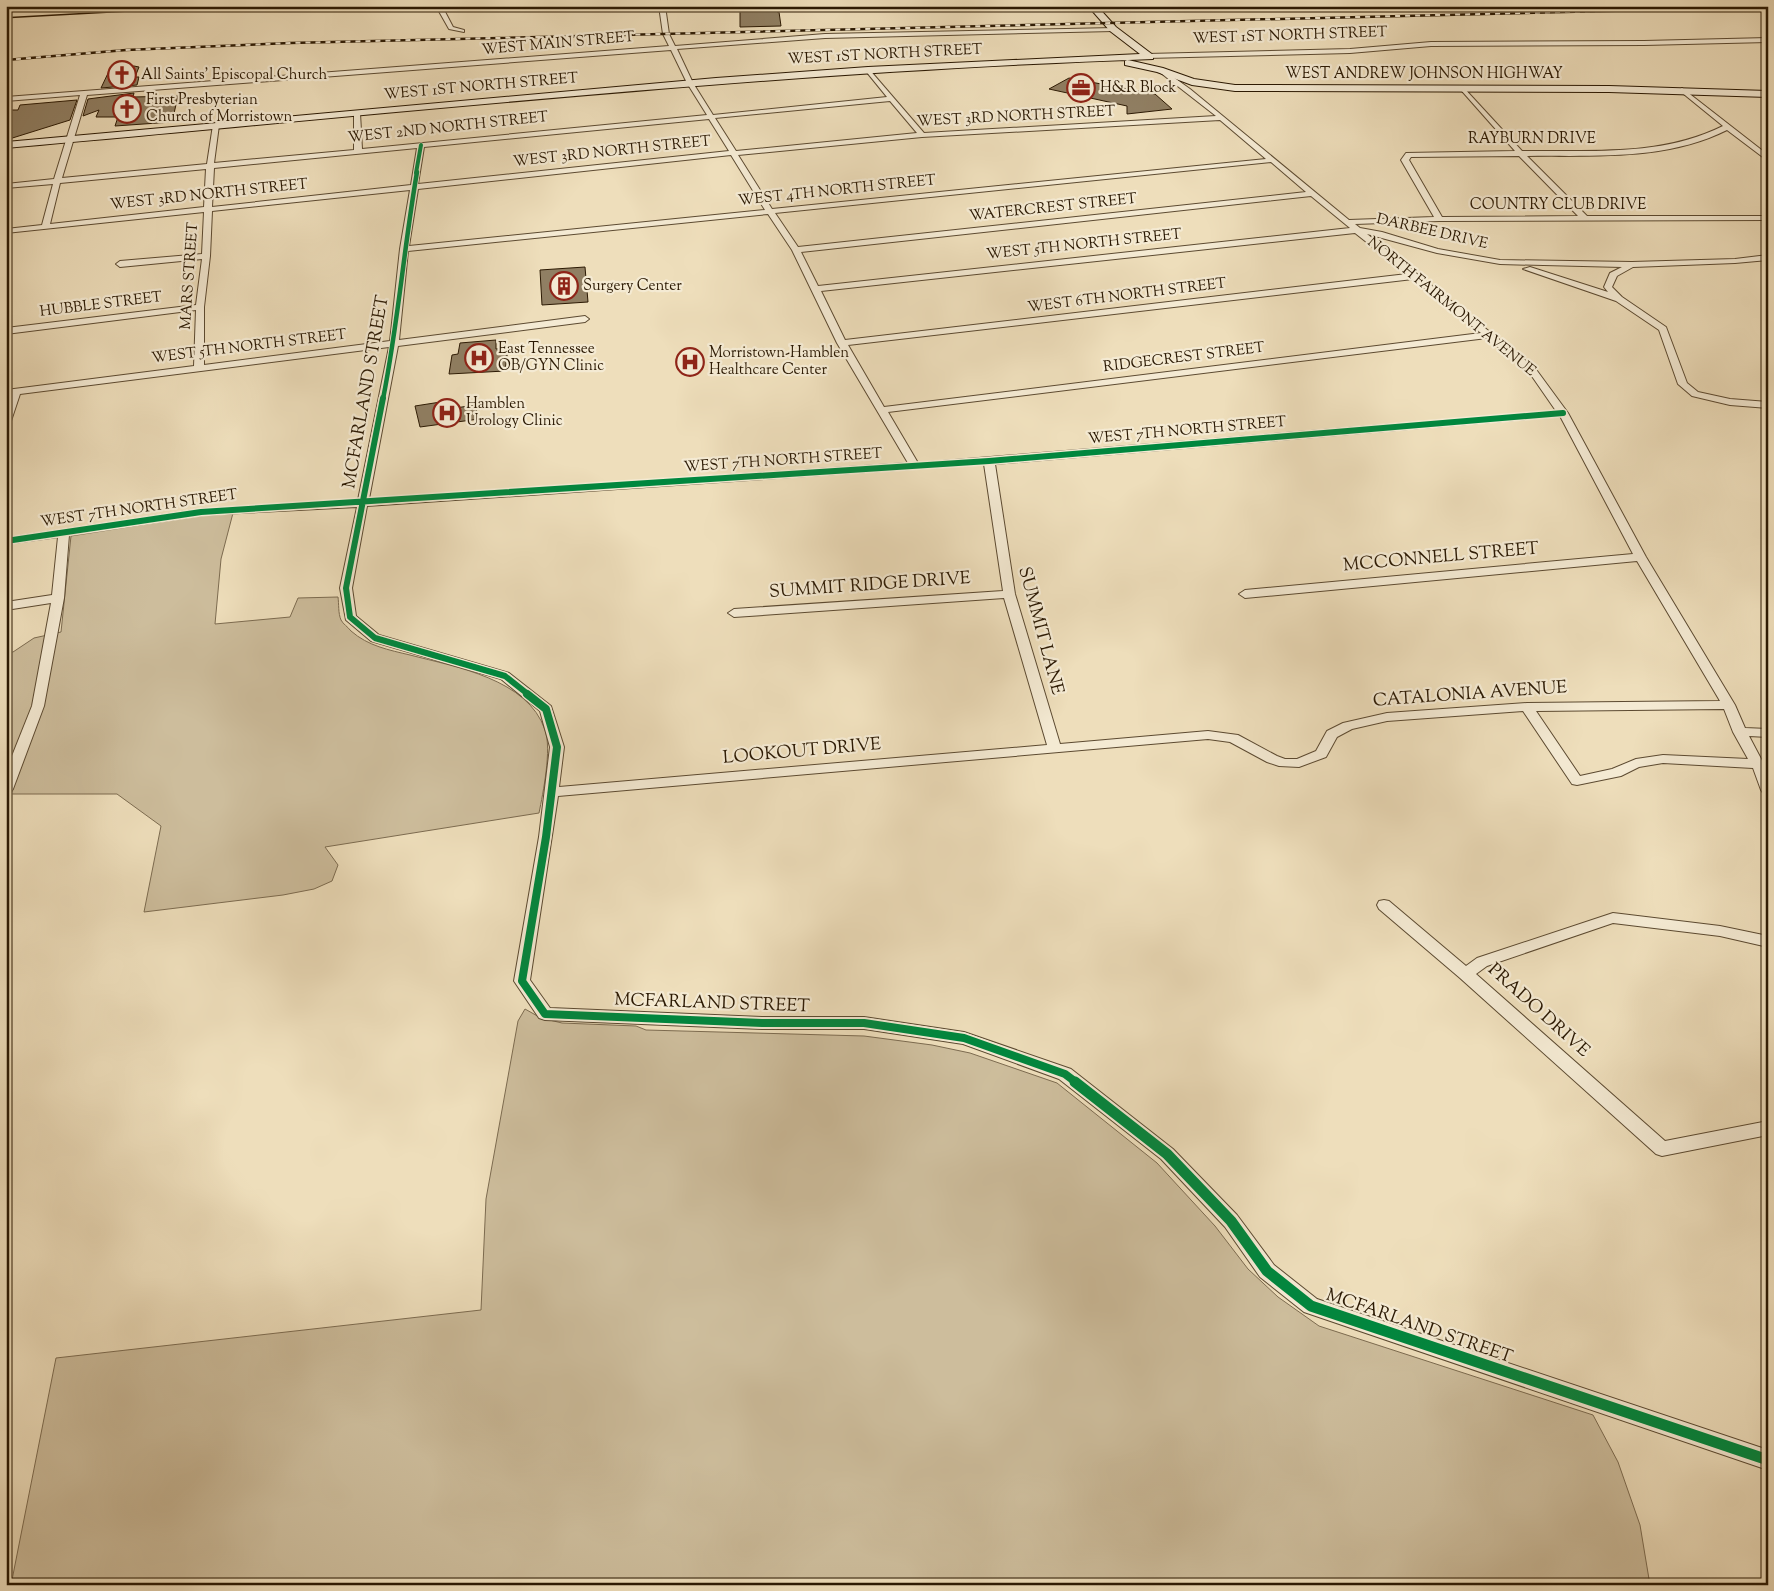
<svg xmlns="http://www.w3.org/2000/svg" width="1774" height="1591" font-family="'Sorts Mill Goudy',serif">
<rect width="100%" height="100%" fill="#eedebb"/>
<filter id="stains"><feTurbulence type="fractalNoise" baseFrequency=".004" numOctaves="4"/><feColorMatrix values="0 0 0 0 .2 0 0 0 0 .09 0 0 0 0 .02 0 0 0 .5 -.17"/></filter>
<radialGradient id="worn" r=".72"><stop offset=".6" stop-color="#630" stop-opacity="0"/><stop offset="1" stop-color="#630" stop-opacity=".3"/></radialGradient>
<path fill="#cdbd9c" stroke="#7c6b50" d="M233,513L221,559L215,624L290,617L298,598L338,597C339,604 338,613 341,620C343,624 348,627 351,631C368,646 389,650 410,655C456,667 528,679 545,730C552,749 543,793 539,813L325,847L338,865L332,881L314,889L283,895L144,912L161,826L117,794H6V653L13,652L34,638L61,632L71,536L197,516Z
M525,1009L541,1018L562,1023L636,1026L646,1030L864,1036L932,1045L970,1053L1057,1083L1157,1163L1215,1226L1248,1269L1278,1297L1319,1326L1593,1415L1618,1462L1640,1525L1650,1585H11L56,1358L481,1310L486,1199L518,1021Z"/>
<g fill="none" stroke-linecap="round" stroke-linejoin="round">
<path stroke="#78674c" stroke-width="2.5" d="M6,10L70,6"/>
</g>
<path fill="#907f63" stroke="#2b1903" d="M769,7L776,8L777,12H779L781,26L740,27V9Z
M134,66L139,67L135,77H139L137,85L101,88L110,69Z
M1069,78L1155,94L1172,109L1127,114V106L1049,89Z
M134,93L133,97L178,96L172,122L115,126L118,117H96L99,110L83,116L88,99Z
M77,100L70,120L6,140V118L9,117L11,110H18L20,105Z
M585,267L588,302L542,305L540,270Z
M496,340V349L508,348L505,371L449,374L452,355L458,354L460,343Z
M447,401L449,409L475,405L479,419L420,427L415,406Z"/>
<g fill="none" stroke-linecap="round" stroke-linejoin="round">
<defs>
<path id="street" d="M436,6H442L453,27L464,30V32L449,29Z
M659,6H665L669,34L675,46L825,34L1115,28L1113,31L825,38L677,49L693,83L713,115L887,97L865,70L868,68L924,133L1216,116L1157,70L1162,69L1190,89L1349,220L1434,217L1401,160L1406,153L1515,151L1461,90L1460,89L1463,87L1522,151C1590,150 1661,157 1723,126L1680,91L1679,90L1682,88L1768,155V161L1727,130C1665,161 1594,155 1527,156L1587,216H1768V220L1439,221L1355,224L1360,228L1382,232L1438,249L1500,260L1632,262L1735,259L1768,255V260L1735,263L1633,267L1617,276L1612,287L1622,297L1666,327L1687,383L1698,392L1730,399L1768,402V408L1730,405L1692,396L1678,384L1659,330L1616,301L1523,269L1530,267L1608,292L1604,287L1610,273L1622,267L1500,264L1437,253L1367,234L1535,368L1568,413L1646,557L1735,705L1745,728L1768,729V737L1749,736L1768,772V794L1763,793L1761,790L1753,768L1663,763L1639,767L1621,776L1577,785L1572,784L1523,711L1387,721L1352,729L1337,737L1326,757L1299,767L1279,766L1267,762L1230,742L1208,739L558,796L530,980L550,1008L762,1017H864L964,1032L1071,1069L1173,1149L1237,1215L1274,1265L1317,1299L1768,1450V1470L1304,1312L1260,1277L1225,1227L1161,1159L1059,1079L963,1044L864,1029H762L545,1020L539,1018L514,981L539,837L550,747L540,711L501,679L371,641L346,620L340,588L357,507L201,515L69,535L64,598L44,706L13,789L11,792L6,793V771L32,706L51,603L6,610V602L52,595L58,537L6,544V538L201,509L358,500L389,347L20,394L11,421L6,424V406L10,395L6,396V390L194,366L196,310L6,334V328L196,305L202,259L120,267L116,264L120,261L202,254L204,212L6,233V229L42,225L53,184L6,188V184L54,179L80,95L6,101V97L669,46L663,34ZM671,50L687,83L707,115L362,149L360,113L357,111L354,113V150L214,163L219,125L216,123L213,125L207,164L62,178L87,95ZM890,101L917,133L736,151L715,118ZM709,119L729,151L418,184L424,147ZM1220,120L1266,159L772,209L738,155L922,137ZM417,148L411,185L212,207L214,168ZM731,155L765,210L409,246L418,189ZM1519,156L1578,216L1442,217L1409,160L1411,157ZM1271,162L1306,192L798,247L775,213ZM206,169L204,207L50,224L60,183ZM410,190L400,249L390,341L204,365V307L210,256L212,211ZM1311,196L1350,228L818,286L801,252ZM768,214L792,250L837,343L908,463L369,499L398,346L585,322L589,319L585,316L399,340L408,251ZM1355,233L1407,274L845,340L821,291ZM1413,279L1481,333L884,407L848,345ZM1487,338L1529,372L1556,411L918,463L888,412ZM1560,416L1633,554L1245,590L1239,594L1245,598L1637,561L1720,701L1527,703L1387,713L1343,723L1327,731L1316,751L1297,759H1285L1277,756L1238,735L1208,731L1060,744L1015,594L995,464ZM984,464L1003,591L734,609L728,613L734,617L1004,598L1047,745L559,787L564,747L551,706L509,673L379,635L356,616L352,588L367,506ZM1724,709L1733,732L1748,759L1663,755L1636,759L1612,769L1580,776L1536,711Z
M1768,38V42L1644,45L1431,46L1350,53L1147,58L1144,56L1147,54L1350,49L1431,42L1644,41Z
M1384,900L1389,901L1466,966L1477,958L1613,913L1720,926L1768,936V947L1720,936L1613,923L1487,966L1476,974L1665,1141L1768,1121V1135L1662,1156L1656,1154L1460,978L1379,909L1377,905L1379,901Z"/>
<path id="secondary" d="M1088,6H1097L1116,27L1153,55V59C770,72 388,114 6,148V142L716,78L868,67L1140,54L1110,31Z
M1128,60L1163,68L1194,79L1235,85L1609,86L1768,91V97L1609,92L1235,91L1192,85L1157,72L1125,65V61Z"/>
<path id="primary" d="M96,6H157L152,9L6,17V11Z"/>
</defs>
<use href="#street" stroke="#5c4a31" stroke-width="2"/>
<use href="#secondary" stroke="#2b1903" stroke-width="2"/>
<use href="#primary" stroke="#2b1903" stroke-width="3"/>
<use href="#street" fill="#f4ead3" fill-rule="evenodd"/>
<use href="#secondary" fill="#f4ead3" fill-rule="evenodd"/>
<use href="#primary" fill="#eedebb" fill-rule="evenodd"/>
<defs>
<path id="rail" d="M6,60L126,50L290,43L1768,7"/>
</defs>
<use href="#rail" stroke="#2b1903" stroke-width="2.5"/>
<use href="#rail" stroke="#f4ead3" stroke-width="2" stroke-dasharray="5" stroke-linecap="butt"/>
<defs>
<path id="cycleway-far4" d="M416,173L421,145"/>
<path id="cycleway-far3" d="M383,399C398,324 404,247 417,172"/>
<path id="cycleway-far2" d="M383,398L346,588L350,617L375,638L505,676L529,695
M6,541L201,512L989,461L1563,413"/>
<path id="cycleway-far1" d="M527,694L546,709L557,747L546,837L522,981L545,1014L762,1023H864L964,1038L1065,1074L1077,1083"/>
<path id="cycleway" d="M1075,1082L1167,1154L1231,1221L1267,1271L1311,1306L1768,1460"/>
</defs>
<use href="#cycleway-far4" stroke="#f4ead3" stroke-width="5"/>
<use href="#cycleway-far3" stroke="#f4ead3" stroke-width="6"/>
<use href="#cycleway-far2" stroke="#f4ead3" stroke-width="9"/>
<use href="#cycleway-far1" stroke="#f4ead3" stroke-width="11"/>
<use href="#cycleway" stroke="#f4ead3" stroke-width="14"/>
<use href="#cycleway-far4" stroke="#00873e" stroke-width="4"/>
<use href="#cycleway-far3" stroke="#00873e" stroke-width="4.5"/>
<use href="#cycleway-far2" stroke="#00873e" stroke-width="6"/>
<use href="#cycleway-far1" stroke="#00873e" stroke-width="8"/>
<use href="#cycleway" stroke="#00873e" stroke-width="11"/>
</g>
<defs>
<symbol id="church-ring" viewBox="-11 -11 22 22"><circle r="9.5" fill="#f4ead3" stroke="#8f2418" stroke-width="1.5"/><path d="M-1.2-6h2.4v3.5h3.3v2.4h-3.3V6h-2.4V-.1h-3.3v-2.4h3.3Z" fill="#8f2418"/></symbol>
<symbol id="office-ring" viewBox="-11 -11 22 22"><circle r="9.5" fill="#f4ead3" stroke="#8f2418" stroke-width="1.5"/><path d="M-6-3h4V-5.5h4V-3h4V5H-6ZM-1-4.5V-3h2v-1.5ZM-6 0V1H6V0Z" fill="#8f2418"/></symbol>
<symbol id="building-ring" viewBox="-11 -11 22 22"><circle r="9.5" fill="#f4ead3" stroke="#8f2418" stroke-width="1.5"/><path d="M-4-6H4V6H1V3H-1V6H-4ZM-2.5-4.3h1.7v1.8h-1.7ZM.8-4.3h1.7v1.8H.8ZM-2.5-1h1.7V.8h-1.7ZM.8-1h1.7V.8H.8Z" fill="#8f2418"/></symbol>
<symbol id="hospital-ring" viewBox="-11 -11 22 22"><circle r="9.5" fill="#f4ead3" stroke="#8f2418" stroke-width="1.5"/><path d="M-5-5h3v3.5h4V-5h3V5h-3V1.5h-4V5h-3Z" fill="#8f2418"/></symbol>
</defs>
<g fill-rule="evenodd">
<use href="#church-ring" x="106" y="59" width="32" height="32"/>
<use href="#office-ring" x="1065" y="72" width="32" height="32"/>
<use href="#church-ring" x="111" y="93" width="32" height="32"/>
<use href="#building-ring" x="548" y="270" width="32" height="32"/>
<use href="#hospital-ring" x="463" y="342" width="32" height="32"/>
<use href="#hospital-ring" x="674" y="346" width="32" height="32"/>
<use href="#hospital-ring" x="431" y="397" width="32" height="32"/>
</g>
<g text-anchor="middle" dominant-baseline="central" stroke-width="4.5" stroke-linejoin="round" paint-order="stroke">
<g font-size="15" fill="#2b1903" stroke="#f4ead3">
<text transform="translate(1290 36) rotate(-2)">WEST 1ST NORTH STREET</text>
<text transform="translate(558 44) rotate(-5)">WEST MAIN STREET</text>
<text transform="translate(885 55) rotate(-3)">WEST 1ST NORTH STREET</text>
<text x="1424" y="74">WEST ANDREW JOHNSON HIGHWAY</text>
<text transform="translate(481 87) rotate(-5)">WEST 1ST NORTH STREET</text>
<text transform="translate(1016 117) rotate(-3)">WEST 3RD NORTH STREET</text>
<text transform="translate(448 128) rotate(-6)">WEST 2ND NORTH STREET</text>
<text x="1532" y="139">RAYBURN DRIVE</text>
<text transform="translate(612 152) rotate(-6)">WEST 3RD NORTH STREET</text>
<text transform="translate(837 191) rotate(-6)">WEST 4TH NORTH STREET</text>
<text transform="translate(209 195) rotate(-6)">WEST 3RD NORTH STREET</text>
<text x="1558" y="205">COUNTRY CLUB DRIVE</text>
<text transform="translate(1053 208) rotate(-6)">WATERCREST STREET</text>
<text transform="translate(1432 232) rotate(13)">DARBEE DRIVE</text>
<text transform="translate(1084 245) rotate(-6)">WEST 5TH NORTH STREET</text>
<text transform="translate(190 276) rotate(-86)">MARS STREET</text>
<text transform="translate(1127 296) rotate(-7)">WEST 6TH NORTH STREET</text>
<text transform="translate(101 305) rotate(-7)">HUBBLE STREET</text>
<text transform="translate(1451 307) rotate(39)">NORTH FAIRMONT AVENUE</text>
<text transform="translate(249 347) rotate(-7)">WEST 5TH NORTH STREET</text>
<text transform="translate(1184 358) rotate(-7)">RIDGECREST STREET</text>
<text transform="translate(1187 431) rotate(-5)">WEST 7TH NORTH STREET</text>
<text transform="translate(783 461) rotate(-4)">WEST 7TH NORTH STREET</text>
<text transform="translate(139 509) rotate(-8)">WEST 7TH NORTH STREET</text>
</g>
<g font-size="15" fill="#2b1903" stroke="#f4ead3" text-anchor="start">
<text x="141" y="75">All Saints' Episcopal Church</text>
<text x="1100" y="88">H&amp;R Block</text>
<text x="146" y="100">First Presbyterian<tspan x="146" dy="17">Church of Morristown</tspan></text>
<text x="583" y="286">Surgery Center</text>
<text x="498" y="349">East Tennessee<tspan x="498" dy="17">OB/GYN Clinic</tspan></text>
<text x="709" y="353">Morristown-Hamblen<tspan x="709" dy="17">Healthcare Center</tspan></text>
<text x="466" y="404">Hamblen<tspan x="466" dy="17">Urology Clinic</tspan></text>
</g>
<g font-size="18" fill="#2b1903" stroke="#f4ead3">
<text transform="translate(367 392) rotate(-80)">MCFARLAND STREET</text>
<text transform="translate(1441 558) rotate(-5)">MCCONNELL STREET</text>
<text transform="translate(870 586) rotate(-4)">SUMMIT RIDGE DRIVE</text>
<text transform="translate(1040 631) rotate(75)">SUMMIT LANE</text>
<text transform="translate(1470 695) rotate(-4)">CATALONIA AVENUE</text>
<text transform="translate(802 752) rotate(-5)">LOOKOUT DRIVE</text>
<text transform="translate(712 1004) rotate(2)">MCFARLAND STREET</text>
<text transform="translate(1538 1011) rotate(42)">PRADO DRIVE</text>
<text transform="translate(1419 1327) rotate(19)">MCFARLAND STREET</text>
</g>
</g>
<rect width="1774" height="1591" fill="none" stroke="#eedebb" stroke-width="25"/>
<rect x="8" y="8" width="1759" height="1576" fill="none" stroke="#2b1903" stroke-width="2.5"/>
<rect x="12" y="12" width="1749" height="1566" fill="none" stroke="#2b1903"/>
<rect width="100%" height="100%" filter="url(#stains)"/>
<rect width="100%" height="100%" fill="url(#worn)"/>
</svg>
